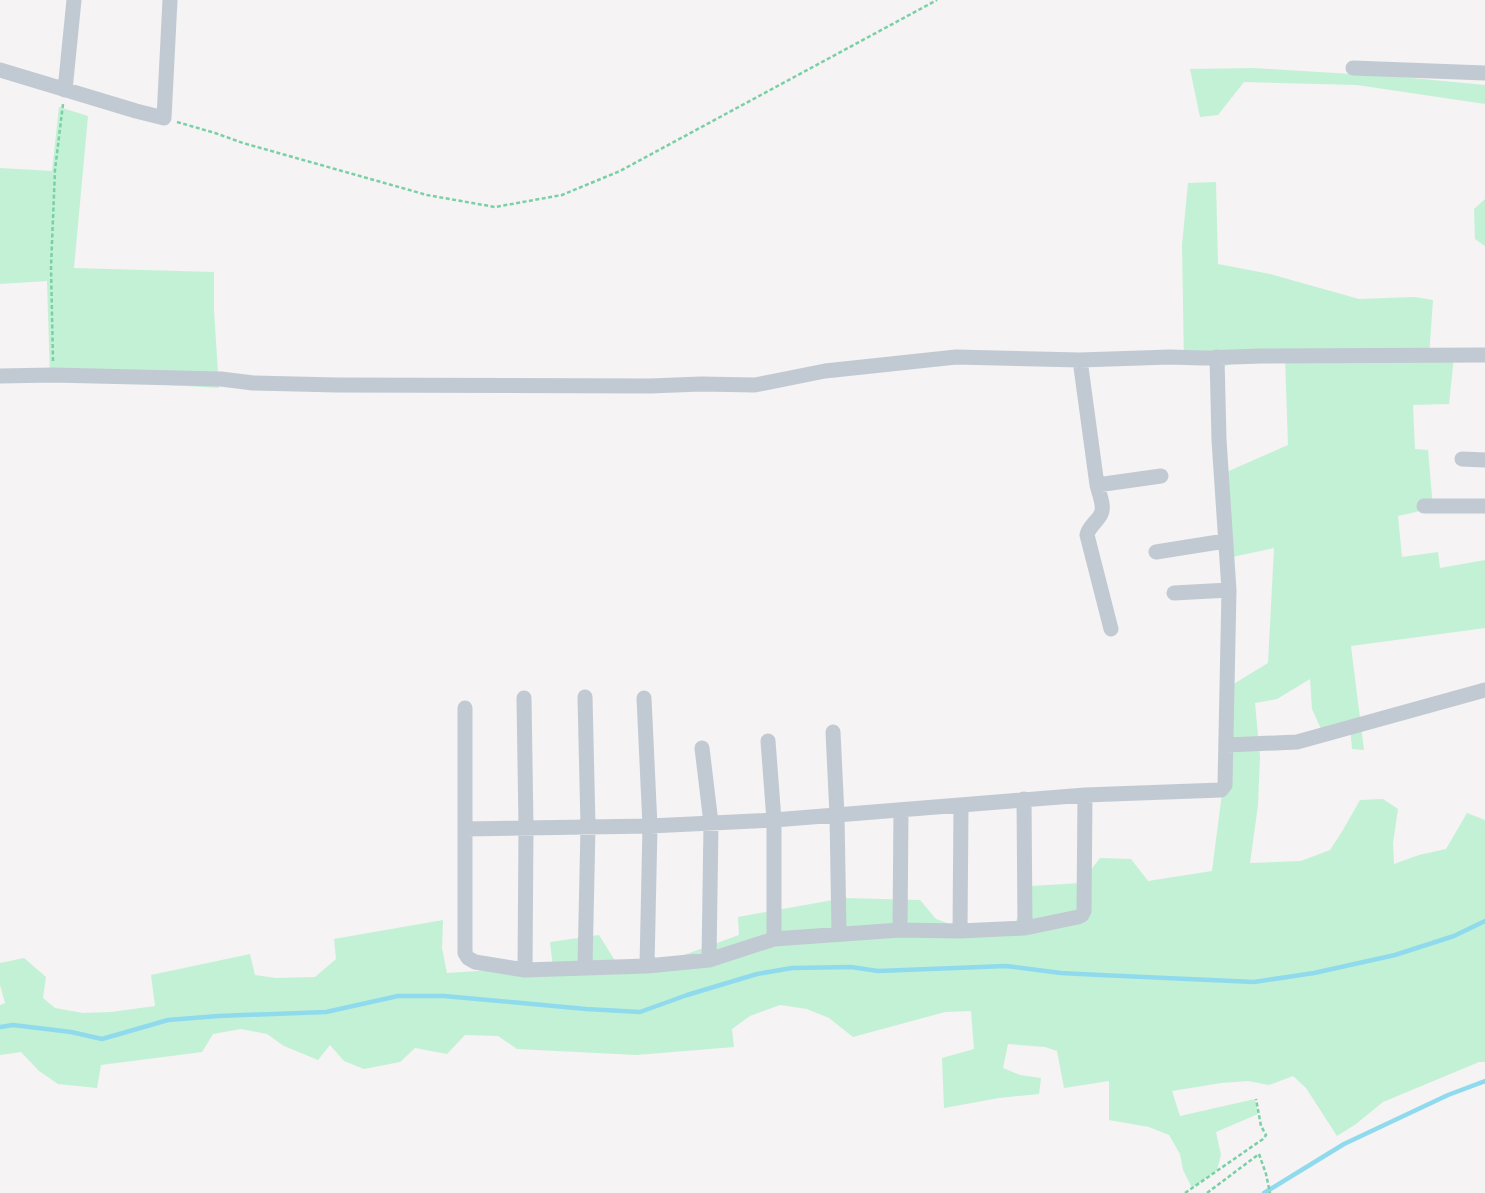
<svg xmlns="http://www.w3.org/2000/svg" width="1485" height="1193" font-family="'Fira Sans Condensed',sans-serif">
<rect width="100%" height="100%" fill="#f5f3f3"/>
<path fill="#c3f1d5" d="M1253,68L1401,77L1485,85V104L1357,85L1244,82L1218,115L1200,117L1190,69Z
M59,107L88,116L74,268L214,272V311L219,388L50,378L47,281L0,284V168L52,171Z
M1216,182L1218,264L1270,274L1359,299L1415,297L1433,300L1429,357H1454L1449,404L1413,405L1415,449L1428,450L1433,508L1398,516L1402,557L1438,552L1440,568L1485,560V628L1351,646L1364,750L1352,749L1350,726L1322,731L1312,709L1310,679L1277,699L1255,703L1260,757L1258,805L1250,863L1301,861L1330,850L1343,830L1360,800L1383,799L1398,809L1393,843L1394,864L1419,855L1446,849L1467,813L1485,820V1062H1479L1383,1102L1356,1124L1337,1136L1306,1088L1293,1076L1269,1085L1248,1081L1221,1083L1172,1091L1180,1116L1255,1099L1258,1114L1216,1132L1221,1155L1217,1170L1192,1188L1183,1170L1180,1154L1169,1135L1149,1127L1109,1120V1081L1064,1088L1057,1051L1045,1047L1008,1044L1003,1068L1020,1075L1041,1078L1039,1094L999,1098L944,1108L942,1058L974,1049L971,1011L945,1012L853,1037L829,1018L807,1009L780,1005L750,1016L732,1029L734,1047L636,1055L517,1049L498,1036L465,1035L447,1054L415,1048L400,1062L364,1069L344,1061L330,1045L318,1060L284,1046L267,1034L241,1029L213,1034L202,1052L101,1065L97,1088L58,1084L39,1071L21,1052L0,1055V1005L5,1003L0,985V963L24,958L46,977L43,998L55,1008L83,1013L111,1012L155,1006L151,975L250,954L255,975L276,978L315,977L336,959L334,939L443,920L442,948L447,973L520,968H553L550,942L599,935L622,972L673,959L739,935L738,917L844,898L920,900L936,919L970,931L1015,923L1031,886L1081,883L1100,858L1131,859L1148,881L1212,871L1233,708L1232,685L1268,663L1274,548L1223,559L1222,474L1288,445L1285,357H1260L1224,366L1184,362L1182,245L1188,183Z
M1485,199V246L1475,239L1474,209Z"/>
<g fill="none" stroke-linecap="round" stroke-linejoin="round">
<path stroke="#90daee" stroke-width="4.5" d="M0,1027L13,1025L71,1032L102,1039L168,1020L218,1016L326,1012L398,996H444L586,1009L640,1012L687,995L757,974L792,968L851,967L878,971L1006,966L1061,973L1100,975L1254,982L1314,973L1395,955L1454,936L1485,921
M1264,1193L1344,1144L1448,1095L1485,1081"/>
<path stroke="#7ad0a6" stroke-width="2.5" stroke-dasharray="4 2.5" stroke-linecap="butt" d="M177,122L215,133L243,143L427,195L495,207L562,195L620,171L937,0
M53,361L51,267L55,170L63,104
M1185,1193L1263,1139L1266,1135L1261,1126L1256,1099
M1207,1193L1259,1154L1266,1174L1270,1193"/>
<path stroke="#c1cad2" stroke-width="15" d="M1353,68L1485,73
M0,70L136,111L164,118L170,0
M65,90L74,0
M1080,360L1097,485L1161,476
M0,376L53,375L221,379L253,383L337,385L650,386L701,384L755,385L825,371L956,357L1080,360L1170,357L1202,358L1262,356L1485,355
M1462,459L1485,460
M1097,485C1099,494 1105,506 1101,514C1097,522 1089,526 1087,535L1111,629
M1424,506H1485
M1156,552L1225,541
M1174,593L1229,590
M585,697L588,826L585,967
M524,698L526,827L525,970
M644,698L650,826L647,966
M465,708V953L468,958L475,962L525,970L647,966L709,960L774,939L900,930L960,931L1025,928L1078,917L1082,915L1084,911L1085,795
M833,732L837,815L839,933
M768,741L774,820V939
M1226,745L1297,742L1485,690
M702,748L711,823L709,960
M1024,799L1025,928
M465,829L650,826L774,820L1085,795L1221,790L1225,785L1229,590L1219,440L1217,357
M900,930L901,810
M960,931L961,806"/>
</g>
</svg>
